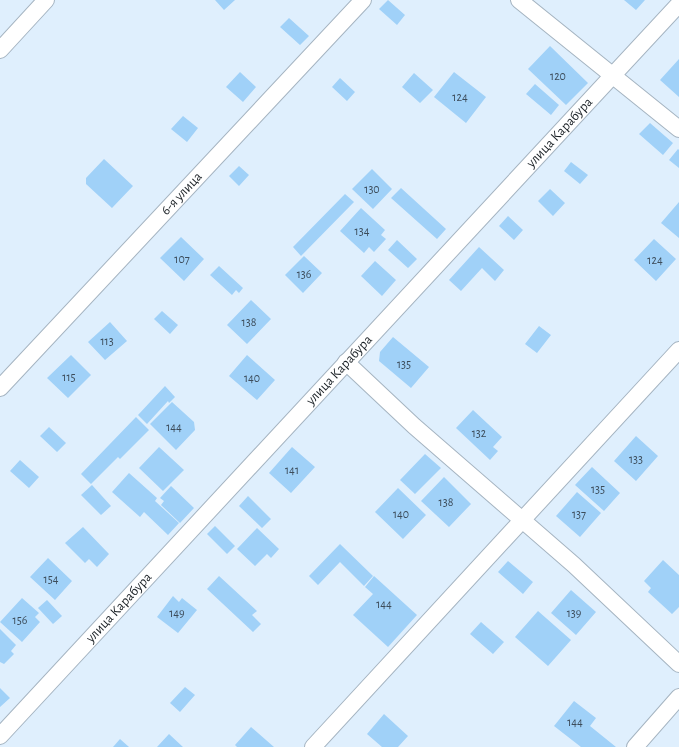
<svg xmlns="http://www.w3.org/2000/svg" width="679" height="747" font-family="'Alegreya Sans',sans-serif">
<rect width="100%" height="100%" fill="#dfeffd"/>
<path fill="#a0d1f8" d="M215,0H235L224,10Z
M388,0L405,15L397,25L379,9Z
M624,0H645L636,10Z
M289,18L309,36L300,45L280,27Z
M550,46L588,83L566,105L528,69Z
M679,59V97L660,80Z
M240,72L256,87L243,102L226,87Z
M454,72L486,97L466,123L434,97Z
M414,73L433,90L420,103L402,87Z
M340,78L355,92L347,101L332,87Z
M535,84L559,105L551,115L526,94Z
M183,116L198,128L187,142L171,129Z
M650,123L673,143L663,155L639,134Z
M678,149L679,150V168L669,160Z
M104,159L133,186L112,208L86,184V178Z
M571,162L588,175L580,184L564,171Z
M239,166L249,175L239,186L229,176Z
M372,169L392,189L373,209L352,189Z
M401,188L446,229L437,239L391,198Z
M550,189L565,203L553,216L538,201Z
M345,194L354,202L301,256L293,247Z
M679,202V238L661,223Z
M361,208L385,230L381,235L386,239L374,252L369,247L364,253L340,231Z
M508,216L523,230L514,240L499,226Z
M181,237L204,259L184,281L160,258Z
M654,239L676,259L656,281L634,260Z
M397,240L417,259L408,268L388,250Z
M479,247L504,270L495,281L482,268L461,291L449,280Z
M304,256L322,273L303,293L285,275Z
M375,261L396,280L382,296L361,276Z
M219,266L243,288L239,293L236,290L232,295L210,275Z
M251,300L271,319L247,344L227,325Z
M162,311L178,325L170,334L154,319Z
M110,322L127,341L105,360L88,342Z
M539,326L551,335L537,353L525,344Z
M393,337L429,367L411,388L379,361L380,352Z
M71,355L91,375L68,398L47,378Z
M247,355L275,380L257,400L229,376Z
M165,386L175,397L169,403L168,401L147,424L138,415Z
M172,402L194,422L195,430L176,450L150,424Z
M473,410L502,437L493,447L498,451L490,460L456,428Z
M136,417L149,430L120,459L118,457L91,484L81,474Z
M49,427L66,443L57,452L40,436Z
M636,436L658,456L636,481L614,461Z
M159,447L184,470L163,491L139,468Z
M292,447L315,467L291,493L269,473Z
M425,454L441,468L415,494L400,480Z
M20,460L39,477L29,488L10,471Z
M592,467L620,493L604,511L575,485Z
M129,473L157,498L155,501L179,523L168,535L144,512L140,517L112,492Z
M444,477L471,504L449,527L421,501Z
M92,485L111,506L101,515L81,495Z
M171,486L194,508L180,523L161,505L164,501L160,498Z
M398,488L426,515L403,539L375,512Z
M577,492L601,513L580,537L556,516Z
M248,496L271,519L262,528L239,506Z
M215,526L235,546L227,554L207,534Z
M83,527L109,554L97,567L89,559L85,563L65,543Z
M257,528L279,549L271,558L267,554L255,566L237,549Z
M340,544L373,576L364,586L340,562L318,585L309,576Z
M48,558L72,581L55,600L30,577Z
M663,560L679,575V607L672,614L648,592L651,588L644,581Z
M508,561L533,582L523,594L498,572Z
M219,576L257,611L252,615L261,624L253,632L207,589Z
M374,576L417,615L388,647L353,615L373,594L365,587Z
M571,590L596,612L576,635L551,613Z
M173,596L179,602L182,598L197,610L178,633L157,617Z
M22,598L39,613L35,617L40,622L22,642L0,622Z
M47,600L62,616L53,624L38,608Z
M538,611L571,640L548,666L515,637Z
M481,622L504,642L493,654L470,634Z
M0,629L16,645L11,651L14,654L4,664L0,662Z
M185,687L195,695L180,712L170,703Z
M0,688L10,698L0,707Z
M574,701L596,718L590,726L616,747H581L554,726Z
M384,714L408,736L398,747H382L367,734Z
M251,727L274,747H237L235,745Z
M169,734L183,747H157Z
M120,739L129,747H113Z"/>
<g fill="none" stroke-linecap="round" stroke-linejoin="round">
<defs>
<g id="street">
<path d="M519,0L679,129"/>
<path d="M0,50L46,0"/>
<path d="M346,362L414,426L574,565L679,664"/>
<path id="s1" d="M0,388L363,0"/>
<path id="s2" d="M0,736L679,4"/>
<path d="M313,747L679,350"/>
<path d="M635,747L679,697"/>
</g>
</defs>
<use href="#street" stroke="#a5b4c1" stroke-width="18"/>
<use href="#street" stroke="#fff" stroke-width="16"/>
</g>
<g text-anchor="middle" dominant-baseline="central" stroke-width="4" stroke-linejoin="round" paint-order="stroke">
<g font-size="12" fill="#3c4c5a">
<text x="558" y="76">120</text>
<text x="460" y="97">124</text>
<text x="372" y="189">130</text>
<text x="362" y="231">134</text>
<text x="182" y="259">107</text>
<text x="655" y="260">124</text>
<text x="304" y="274">136</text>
<text x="249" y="322">138</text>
<text x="107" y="341">113</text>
<text x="404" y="364">135</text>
<text x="69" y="377">115</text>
<text x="252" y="378">140</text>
<text x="174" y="427">144</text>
<text x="479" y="433">132</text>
<text x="636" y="459">133</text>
<text x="292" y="470">141</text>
<text x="598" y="489">135</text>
<text x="446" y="502">138</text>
<text x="401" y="514">140</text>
<text x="579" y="514">137</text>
<text x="51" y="579">154</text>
<text x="384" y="604">144</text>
<text x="177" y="613">149</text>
<text x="574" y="613">139</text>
<text x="20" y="620">156</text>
<text x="575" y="722">144</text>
</g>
<g font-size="14" fill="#1a2025" stroke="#dfeffd">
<text stroke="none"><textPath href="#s2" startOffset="823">улица Карабура</textPath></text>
<text stroke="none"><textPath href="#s1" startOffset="266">6-я улица</textPath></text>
<text stroke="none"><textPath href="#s2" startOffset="499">улица Карабура</textPath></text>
<text stroke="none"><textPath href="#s2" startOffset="175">улица Карабура</textPath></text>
</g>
</g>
</svg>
